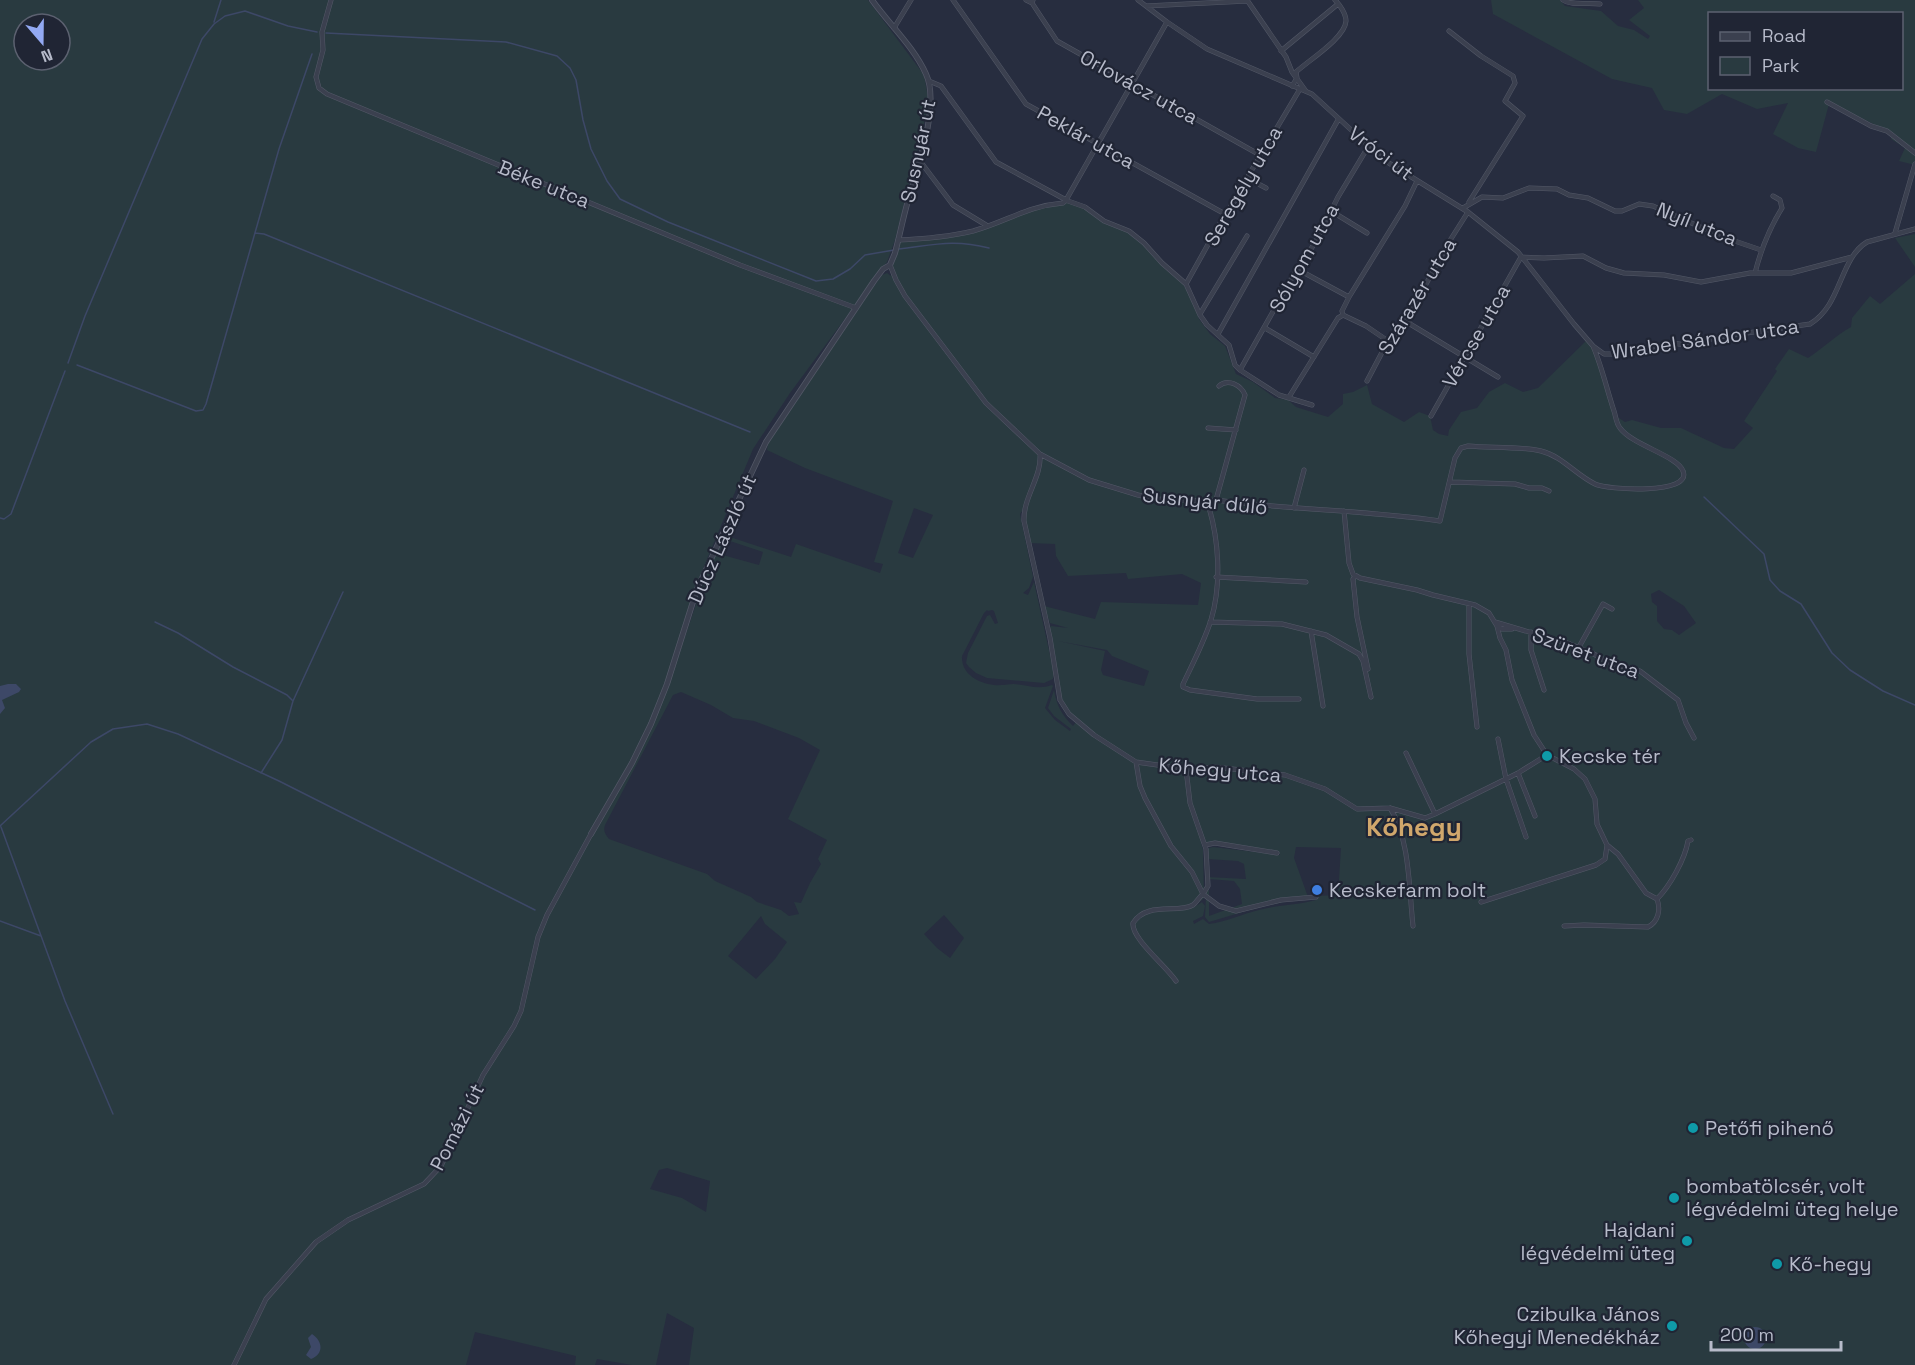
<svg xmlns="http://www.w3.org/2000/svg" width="1915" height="1365" font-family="'Space Grotesk',sans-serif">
<rect width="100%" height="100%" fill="#272d3f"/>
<path fill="#293a40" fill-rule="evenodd" d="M0,0H868L924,75L929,103L895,240L887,262L790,393L753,449L695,588L677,660L705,578L713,580L706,576L722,540L727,536L791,557L796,544L880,573L883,564L874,562L893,501L805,468L767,450L768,443L871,290L882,275L887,273L891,276L890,261L896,240L941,238L974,230L1014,214L1063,203L1066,200L1085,207L1104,221L1129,231L1144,243L1165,269L1183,284L1192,298L1199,319L1210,334L1225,346L1236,374L1253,382L1275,398L1288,400L1296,407L1328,417L1343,404V394L1353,392L1367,385L1372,404L1404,422L1419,412L1430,416L1433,430L1439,434L1448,436L1449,430L1461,412L1477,408L1489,392L1505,383L1523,392L1538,388L1586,341L1593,346L1616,416L1625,422L1632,420L1661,428H1681L1724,448L1734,449L1753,428L1744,421L1777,371L1775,369L1789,349L1808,358C1823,348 1835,336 1851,327L1852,318L1870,296L1880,304L1915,274V1365H689L694,1328L667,1313L656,1365H632L597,1359L595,1365H575L576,1356L475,1332L466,1365H0ZM24,24H60V60H24ZM1026,506L1024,521L1029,543L1055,544L1056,556L1068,576L1126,573L1128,579L1182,574L1201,583L1198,605L1101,602L1095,619L1044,606L1050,623L1068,628L1051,626L1049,628L1056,663L1059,693L1066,707L1076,722L1073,726C1061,714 1057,706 1054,690L1048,708L1054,716L1071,729L1070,731L1055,720L1045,708L1053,686L1052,685C1038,690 1028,685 1014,684C1007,684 1001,686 994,685C978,683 961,674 962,656L984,613L987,610L988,611L992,610L994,611L998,623L995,624L990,615L987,616L968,653L966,663L969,667L976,673L987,678L1044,683L1053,679L1054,673L1034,582L1028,595L1023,593L1029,588L1033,577L1020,514ZM914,508L933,515L913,558L898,553ZM724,539L763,552L759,565L719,554ZM1659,590L1684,606L1696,623L1679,635L1672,630L1664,629L1657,621V606L1652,602L1651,594ZM1058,641L1107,650L1112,656L1149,671L1144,686L1103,675L1101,670L1105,651ZM681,692L711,705L733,718L754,721L799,738L820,750L788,819L827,840L818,859L821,864L810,883L801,903L794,902L799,914L789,916L781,910L757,902L751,897L715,881L707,874L609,839C605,834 603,831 605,825L673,695ZM1201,843L1280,854V855L1213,847L1206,849L1207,859L1238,861L1244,864L1246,879L1207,877L1205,917L1209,922L1256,908L1308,897L1294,858L1296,847L1341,848L1338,895L1316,896V900C1299,905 1277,905 1259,910C1242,914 1226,922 1209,924L1203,919L1194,924L1193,921L1203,916L1205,906L1202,902L1193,908L1204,898L1203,850ZM1209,879L1234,881L1240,889L1242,904L1209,916ZM944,915L964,938L950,958L937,948L924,934ZM761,916L765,924L787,942L775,959L756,979L728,956ZM667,1168L710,1181L706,1212L682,1198L650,1189L659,1170Z
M1491,0H1560L1565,6L1601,11L1618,26L1634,30L1648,39L1650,36L1629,20L1644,8L1638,0H1915V165L1899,161L1905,148L1891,139L1890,132L1832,104H1829L1816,152L1798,148L1773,134L1788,103L1757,109L1722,94L1687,114L1664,110L1652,88L1612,79L1493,14ZM1710,14H1902V88H1710Z
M1915,234V267L1895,238Z"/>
<path fill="#3d4867" d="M8,684H16L21,689L19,692L2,700L5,708L0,714V686Z
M1744 1338a11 11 0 1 1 22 0a11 11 0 1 1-22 0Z
M312,1334C323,1341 324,1354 311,1359L306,1355L311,1347L308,1338Z"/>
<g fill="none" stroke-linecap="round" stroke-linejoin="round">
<path stroke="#3d4867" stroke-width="1.5" d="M214,22L221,0
M326,33L506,42L557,56L570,68L576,80L583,120L591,149L607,181L620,199L668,222L816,281L833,279L850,269L865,255L894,250
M255,233L264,234L750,432
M899,249C934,245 953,239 989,248
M68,363L85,316L202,39L214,24L225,16L245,11L288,26L317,32
M77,365L196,411L203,410L206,404L279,149L312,54
M1704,497L1764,554L1770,580L1780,591L1801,604L1832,653L1850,670L1883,691L1915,705
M0,518L4,519L11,514L65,371
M155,622L178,633L233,667L287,695L292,700
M261,773L282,740L293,701L343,592
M0,826L91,742L113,729L147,724L178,734L279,781L535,910
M1,827L65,1001L113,1114
M0,921L41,936"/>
<defs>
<path id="minor" d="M331,0L322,32L323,50L316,77L319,88L327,94L740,265L856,308
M953,0L1026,104L1225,214
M1026,0L1032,3
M1033,0L1032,3L1057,41L1260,155
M1138,0L1167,22L1207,49L1312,94L1384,160L1468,212L1518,252L1574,324L1593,346L1604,354H1619L1672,343L1686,345L1719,337L1810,324C1842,305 1839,259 1867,242L1915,229
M1247,0L1286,57L1292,72L1305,90
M1563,0C1572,6 1588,2 1600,4
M1146,6L1247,1
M894,28L911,0
M1449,31L1481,56L1513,76L1515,83L1505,101L1523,116L1469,202
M1281,51L1338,4
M929,81L941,86L996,162L1068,201L1085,207L1104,221L1129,231L1144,243L1162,263L1186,284L1200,315L1207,325L1229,345L1235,365L1240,370L1279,395L1312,405
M1292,86L1297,78L1296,72C1309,60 1345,38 1346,21C1346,14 1340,5 1335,0
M1827,102L1871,126L1887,131L1915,153
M920,161L953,205L986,225
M1247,178L1266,188
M1066,200L1167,22
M1463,208L1482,197L1503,198L1529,188L1557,189L1569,195L1588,198L1615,211H1622L1639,204L1653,206L1723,237L1761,250
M1331,211L1367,233
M1895,233L1915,164
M898,240C924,239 948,237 973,231C1006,222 1027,206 1063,203L1066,200
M890,265L896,280L905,296L986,403L1040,454L1089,480L1138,495L1156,499L1207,501L1216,500C1290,510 1366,510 1440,521L1455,458L1461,448L1468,446C1491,448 1518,446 1541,451C1562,456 1576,475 1595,484C1607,490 1693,495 1683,471C1678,456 1632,445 1620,428C1616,423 1616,417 1614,411C1607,390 1602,367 1593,346
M1297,269L1349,297
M1755,273C1761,249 1769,229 1782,208L1780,200L1773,196
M1186,284L1225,214L1242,191L1247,178L1300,89
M1200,314L1247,236
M1343,315L1342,311L1349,297L1405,206L1417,181
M1343,315L1366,326L1388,341
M1407,319L1410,324L1498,377
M1265,328L1314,357
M1218,334L1338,120
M1240,370L1297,269L1315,243L1338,197L1368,147
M1367,381L1388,341L1397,337L1449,242L1468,212
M1289,397L1338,318L1343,315
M1431,416L1521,257L1544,258L1583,256L1606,268L1624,273L1664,275L1701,282L1750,273H1791L1852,257
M1208,428L1236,430
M1040,454C1042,477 1023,497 1024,521L1050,638L1060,700L1069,714L1094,735L1136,762L1186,769L1215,767L1285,775L1325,789L1357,809L1390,808L1425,818L1435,814L1518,773L1547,755
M1451,482L1515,484L1529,488H1542L1549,491
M1216,500L1245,395C1241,385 1228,378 1219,386
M1207,501C1219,538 1222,583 1211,620C1204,642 1193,663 1183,684V687L1190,690L1257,699H1299
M1294,508L1304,470
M1344,511L1349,563L1353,574L1360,578L1417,590L1433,595L1475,605L1489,613L1497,626L1500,638L1506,650L1512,680L1534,735L1547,755
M1355,576L1353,579L1357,617L1368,669
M1216,577L1306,582
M1469,604V654L1477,727
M1210,622L1282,624L1326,635L1359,654L1363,661L1371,697
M1495,622L1570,644L1592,653L1613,665L1632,668L1640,671L1678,700L1686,723L1694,738
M1497,626L1502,629H1512
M1311,631L1323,706
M1531,632V650L1544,690
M1579,647L1603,604L1612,609
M1498,739L1506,779L1526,837
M1406,753L1435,814
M1547,755L1574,769L1585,779L1595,799L1597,824L1607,845L1618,854L1646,893L1657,899C1670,886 1685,859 1688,841L1691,840
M1136,762L1140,786L1145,798L1171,846L1192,872L1203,894C1199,897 1197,902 1193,905C1178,914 1147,901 1133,923C1131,938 1166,966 1176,981
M1186,769L1190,803L1206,849L1208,886L1203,894L1219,906L1236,911L1281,900L1316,897
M1518,773L1535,816
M1390,808C1410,838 1409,890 1413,926
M1205,845L1215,843L1277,853
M1481,902L1596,865L1605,859L1607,846
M1564,926L1584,925L1648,927C1658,922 1661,910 1657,899
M234,1365L266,1299L316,1242L348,1220L424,1184L441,1166L483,1075L514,1026L521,1011L538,937L547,915L591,834"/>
<path id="tertiary" d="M591,834L632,763L651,724L667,684L697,589L766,442L874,281L883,269L890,265L895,253C899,238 902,223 906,208C915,174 941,106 926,74C914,47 889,24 872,0"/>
</defs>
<use href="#minor" stroke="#535867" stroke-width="5"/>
<use href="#tertiary" stroke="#535867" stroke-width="6"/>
<use href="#minor" stroke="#3b404f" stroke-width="4"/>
<use href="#tertiary" stroke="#3b404f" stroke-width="4.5"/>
</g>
<g fill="#0f9aa8" stroke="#202534" stroke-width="2">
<circle cx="1547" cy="756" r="6"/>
<circle cx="1693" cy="1128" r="6"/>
<circle cx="1674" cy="1198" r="6"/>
<circle cx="1687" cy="1241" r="6"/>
<circle cx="1777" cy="1264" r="6"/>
<circle cx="1672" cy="1326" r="6"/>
</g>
<circle fill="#3f7fe0" stroke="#202534" stroke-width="2" cx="1317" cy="890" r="6"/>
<g text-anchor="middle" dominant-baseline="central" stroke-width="4.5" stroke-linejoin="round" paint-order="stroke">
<g font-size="20" fill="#b7bbca" stroke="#202534">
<text transform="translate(1139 87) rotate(29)">Orlovácz utca</text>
<text transform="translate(1086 137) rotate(29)">Peklár utca</text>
<text transform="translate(918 151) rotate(-78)">Susnyár út</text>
<text transform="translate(1381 153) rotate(37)">Vróci út</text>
<text transform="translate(544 184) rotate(22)">Béke utca</text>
<text transform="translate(1243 186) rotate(-60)">Seregély utca</text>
<text transform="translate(1697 224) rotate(22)">Nyíl utca</text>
<text transform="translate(1304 258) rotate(-61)">Sólyom utca</text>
<text transform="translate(1417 296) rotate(-59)">Szárazér utca</text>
<text transform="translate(1476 336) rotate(-60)">Vércse utca</text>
<text transform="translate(1705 339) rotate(-8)">Wrabel Sándor utca</text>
<text transform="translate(1205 501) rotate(6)">Susnyár dűlő</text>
<text transform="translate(722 539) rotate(-66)">Dúcz László út</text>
<text transform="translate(1586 653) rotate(20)">Szüret utca</text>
<text transform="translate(1220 770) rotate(5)">Kőhegy utca</text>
<text transform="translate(457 1127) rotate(-63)">Pomázi út</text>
</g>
<g font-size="20" fill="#b7bbca" stroke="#202534" text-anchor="start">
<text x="1559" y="756">Kecske tér</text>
<text x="1329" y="890">Kecskefarm bolt</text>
<text x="1705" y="1128">Petőfi pihenő</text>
<text x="1686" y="1186">bombatölcsér, volt<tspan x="1686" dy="23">légvédelmi üteg helye</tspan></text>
<text x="1675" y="1230" text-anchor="end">Hajdani<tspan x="1675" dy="23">légvédelmi üteg</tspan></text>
<text x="1789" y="1264">Kő-hegy</text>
<text x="1660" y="1314" text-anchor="end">Czibulka János<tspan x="1660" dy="23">Kőhegyi Menedékház</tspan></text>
</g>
<g font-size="26" font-weight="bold" fill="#d0a76c" stroke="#202534">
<text x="1414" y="827">Kőhegy</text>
</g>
</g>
<rect x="1708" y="12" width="195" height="78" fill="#202534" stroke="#5c6170" stroke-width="1.5"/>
<rect x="1720" y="32" width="30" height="9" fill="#3b404f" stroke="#5c6170" stroke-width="1.5"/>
<text x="1762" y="42" font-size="18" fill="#b7bbca">Road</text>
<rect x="1720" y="57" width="30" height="18" fill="#293a40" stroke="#5c6170" stroke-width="1.5"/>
<text x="1762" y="72" font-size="18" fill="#b7bbca">Park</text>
<g transform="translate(42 42) rotate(160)"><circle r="28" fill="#202534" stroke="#5c6170" stroke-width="1.5"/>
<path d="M0-4.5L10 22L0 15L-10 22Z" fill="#93a9f3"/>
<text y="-9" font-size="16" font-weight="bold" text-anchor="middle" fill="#b7bbca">N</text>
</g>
<path d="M1711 1341v9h130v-9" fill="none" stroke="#b7bbca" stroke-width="3"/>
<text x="1720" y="1341" font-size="18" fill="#b7bbca" stroke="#202534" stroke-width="4.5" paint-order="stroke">200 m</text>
</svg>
